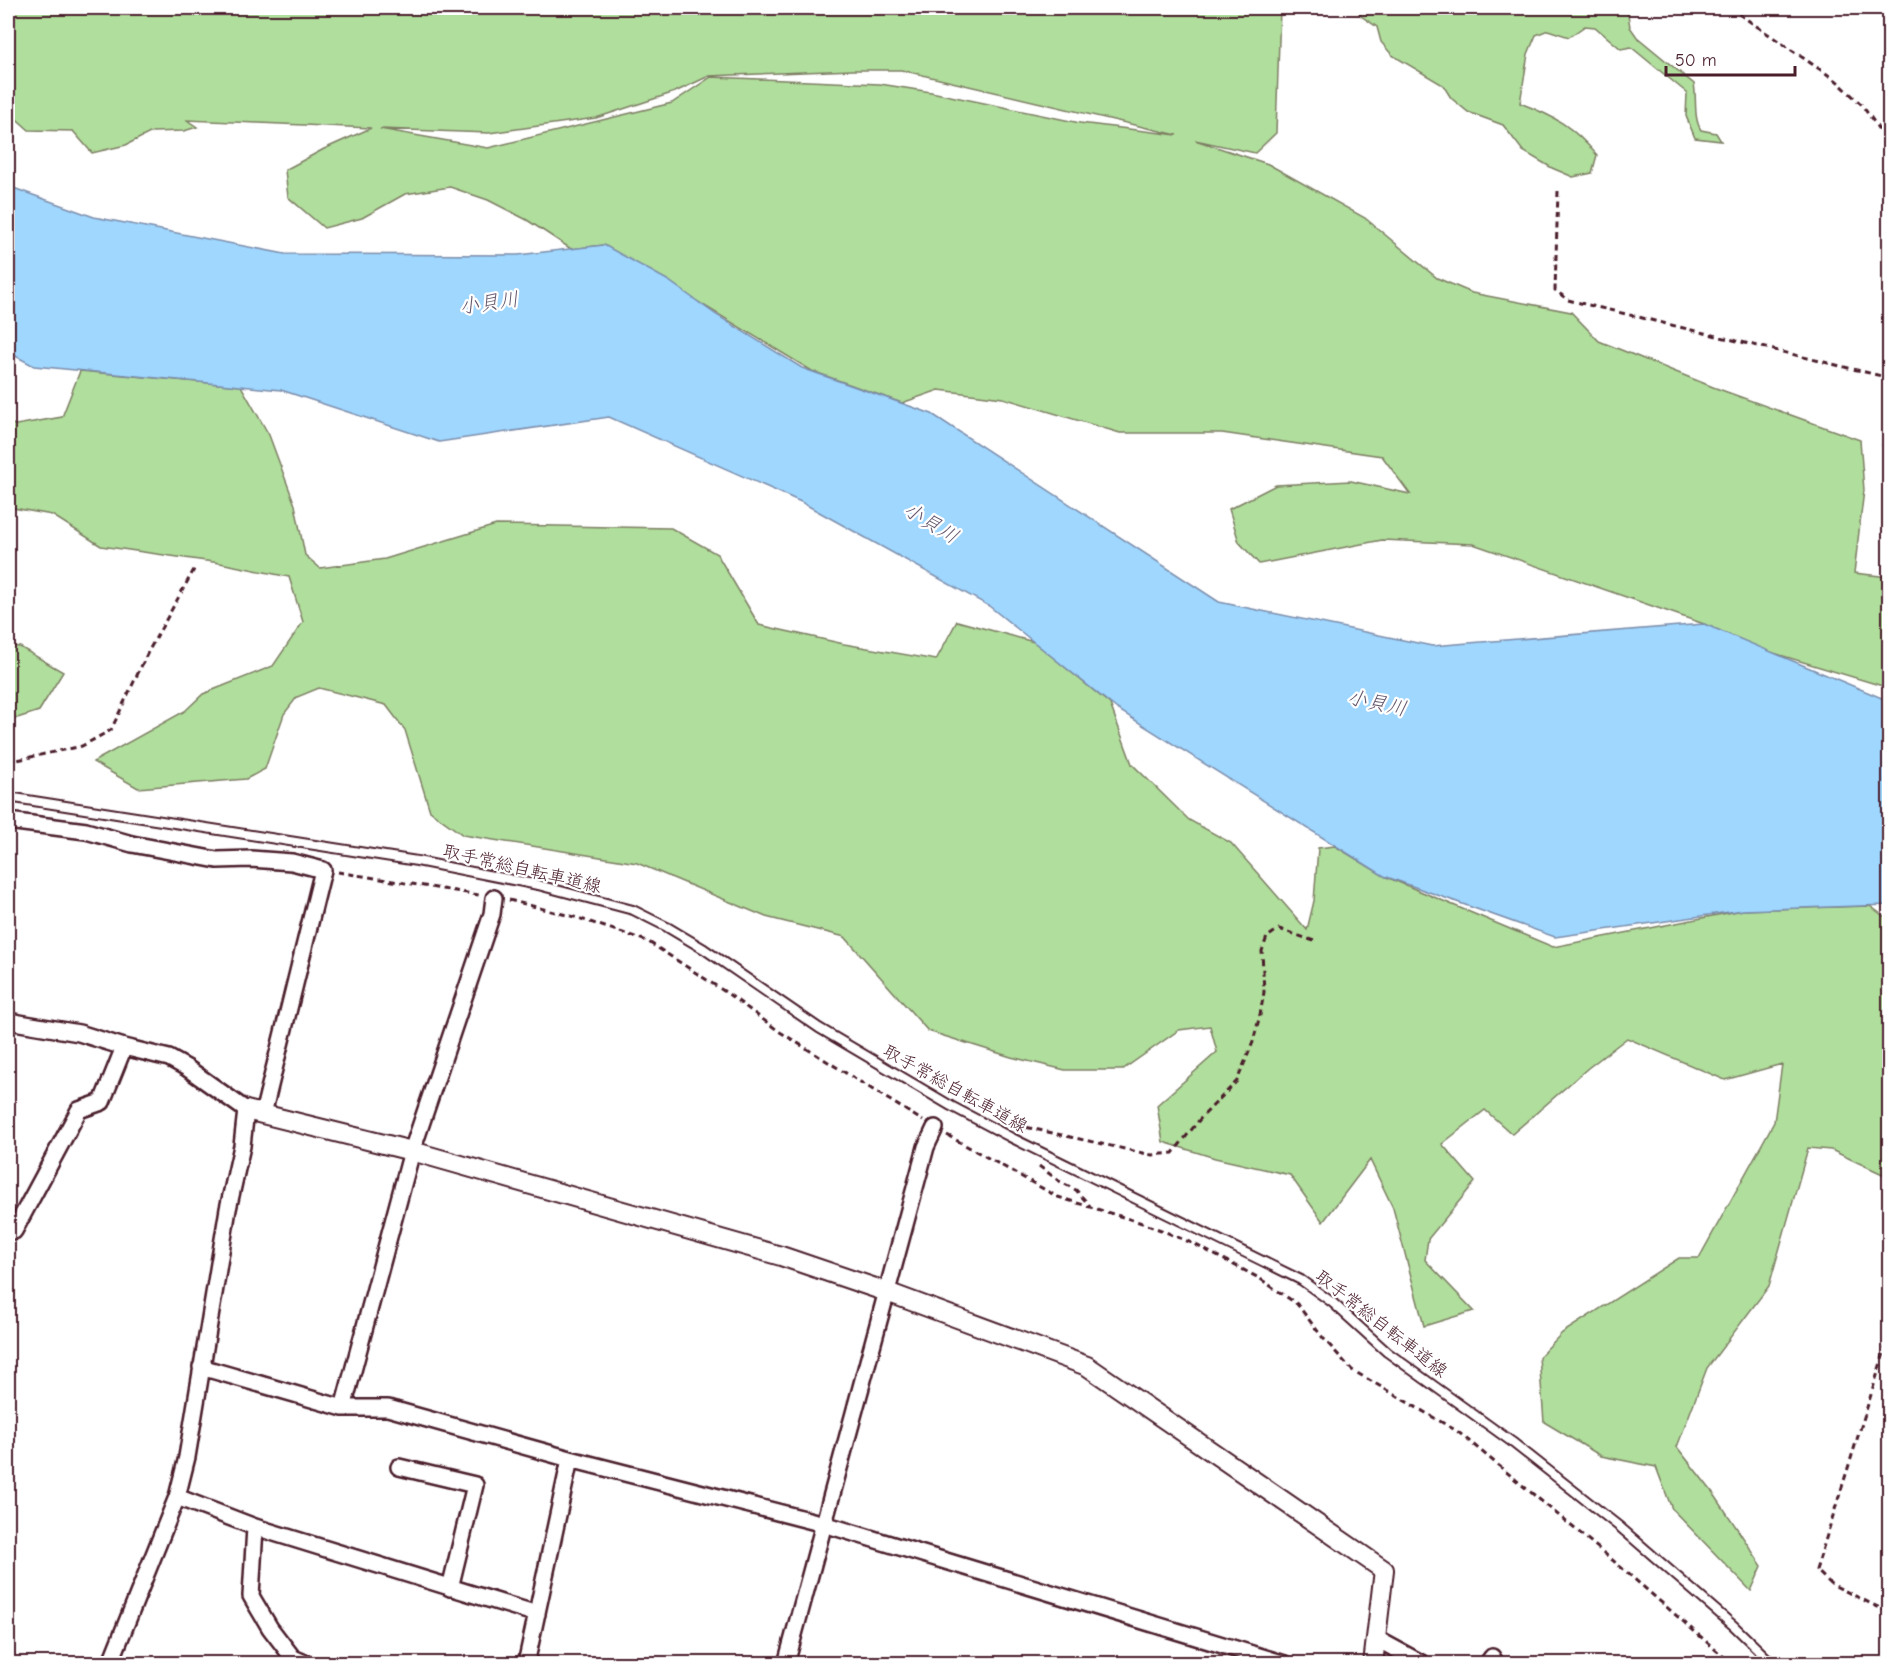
<svg xmlns="http://www.w3.org/2000/svg" width="1897" height="1671" font-family="'Comic Neue','Klee One',sans-serif">
<rect width="100%" height="100%" fill="#fff"/>
<filter id="ink" filterUnits="userSpaceOnUse"><feTurbulence type="fractalNoise" baseFrequency=".0167" numOctaves="2"/><feDisplacementMap in="SourceGraphic" scale="12" xChannelSelector="R" yChannelSelector="G"/><feConvolveMatrix kernelMatrix="1 2 1 2 8 2 1 2 1" color-interpolation-filters="sRGB"/></filter>
<g filter="url(#ink)">
<path fill="#b0de9c" stroke="#7d7e64" stroke-width="1.5" fill-rule="evenodd" d="M8,8H1280L1276,133L1255,153L1195,140L1268,164L1365,218L1437,278L1472,293L1571,312L1599,341L1713,387L1860,440L1864,490L1854,573L1889,577V688L1770,652L1704,624L1473,544L1382,540L1259,564L1239,542L1229,509L1276,485L1351,481L1410,494L1382,456L1222,433H1120L1003,398L939,390L902,403L812,371L604,245L571,249L527,220L488,200L450,187L405,194L362,218L324,228L288,197L285,170L324,149L371,128L187,120L197,127L184,131L152,132L126,145L92,153L73,131L29,130L11,114H8ZM853,70H901L1177,135L1080,123L931,92L880,84L711,77L672,103L488,148L380,129L489,133L596,118L675,92L709,76Z
M1356,8H1633L1628,14L1630,27L1637,37L1694,84C1697,98 1693,118 1701,130L1716,133L1721,141L1695,138L1686,116L1687,93L1631,47L1621,49L1595,27L1585,26L1569,37L1548,30L1536,35L1528,54L1520,103C1556,117 1572,126 1597,155L1592,173L1573,177L1552,168L1523,151L1503,125L1468,112L1451,98L1443,85L1392,55L1381,42L1377,27L1361,16Z
M80,371L241,386L269,435L295,505L305,555L320,568L385,559L496,525L671,528L717,554L759,625L844,644L936,660L957,621L1034,642L1110,704L1132,764L1189,820L1231,843L1307,930L1314,901L1318,848L1335,846L1384,876L1553,947L1743,910L1870,906L1889,920V1177L1831,1150L1808,1148L1769,1286L1707,1368L1677,1447L1714,1494L1762,1566L1751,1591L1672,1509L1656,1467L1601,1456L1544,1422L1539,1357L1562,1333L1679,1258H1699L1774,1122L1782,1064L1725,1080L1627,1038L1588,1068L1512,1134L1485,1110L1442,1144L1475,1182L1428,1239L1425,1260L1474,1311L1424,1326L1393,1208L1370,1160L1323,1222L1290,1175L1215,1158L1163,1142L1157,1105L1217,1052L1210,1026L1179,1030L1122,1070H1065L1011,1057L928,1031L845,937L766,917L637,863L463,835L430,811L405,730L386,705L319,688L297,697L284,714L265,769L246,779L138,788L93,762L185,711L203,694L273,666L303,622L289,577L220,563L101,546L52,515L8,507V423L16,425L62,417Z
M8,646L20,647L63,672L39,711L8,721Z"/>
<path fill="#9fd7ff" stroke="#7d8daa" stroke-width="1.5" d="M8,186L94,217L285,254L518,255L604,245L669,281L715,314L802,368L932,414L1219,602L1432,646L1704,624L1889,701V905L1743,910L1555,937L1384,876L1117,709L989,606L801,502L609,417L439,442L281,390L34,366L8,352Z"/>
<g fill="none" stroke-linecap="round" stroke-linejoin="round">
<defs>
<path id="service" d="M8,797L417,861L538,885L633,910L667,927L704,949L819,1028L951,1106L1010,1137L1301,1280L1333,1303L1387,1352L1512,1442L1621,1528L1734,1626L1773,1664"/>
<path id="minor" d="M8,821L86,831L132,844L217,860L251,859L292,862L323,870L263,1114
M8,1021L79,1033L124,1047L169,1058L187,1068L246,1110L242,1146L228,1209L187,1457L177,1497L110,1664
M14,1231L79,1110L102,1102L124,1047
M201,1367L343,1408H388L570,1459L824,1524L1285,1664
M343,1408L412,1151L492,914L494,898
M399,1467L475,1485L450,1588
M177,1497L255,1527L537,1614
M255,1527L251,1596L270,1628L293,1658L307,1664
M1377,1639L1423,1664
M526,1664L570,1459
M786,1664L926,1147L935,1128
M1487,1664L1492,1657L1496,1664"/>
<path id="tertiary" d="M246,1110L412,1151L781,1256L887,1292L1087,1366L1384,1570L1373,1664"/>
</defs>
<use href="#service" stroke="#4a1f2b" stroke-width="12"/>
<use href="#minor" stroke="#4a1f2b" stroke-width="20"/>
<use href="#tertiary" stroke="#4a1f2b" stroke-width="22"/>
<path stroke="#4a1f2b" stroke-width="3" stroke-dasharray="6 4.5" stroke-linecap="butt" d="M1730,8L1837,81L1861,104L1874,122L1890,148
M1558,191L1555,290L1568,300L1890,378
M1890,423L1883,445L1890,447
M8,762L82,746L111,730L148,652L196,566
M338,872L479,895
M509,900L578,918L647,941L727,993L780,1032L923,1121
M1016,1125L1152,1155L1173,1153L1200,1119L1237,1081L1253,1042L1260,1015L1264,992L1262,951L1267,937L1279,929L1314,941
M947,1135L1058,1197L1139,1222L1161,1230L1194,1244L1259,1278L1297,1304L1323,1338L1352,1370L1457,1431L1616,1563L1732,1664
M1039,1166L1059,1181L1076,1190L1090,1206
M1890,1334L1816,1570L1831,1584L1890,1613"/>
<use href="#service" stroke="#fff" stroke-width="8"/>
<use href="#minor" stroke="#fff" stroke-width="15"/>
<use href="#tertiary" stroke="#fff" stroke-width="18"/>
</g>
</g>
<g text-anchor="middle" dominant-baseline="central" stroke-width="4.5" stroke-linejoin="round" paint-order="stroke">
<g font-size="18" fill="#4a1f2b" stroke="#fff">
<text transform="translate(522 869) rotate(13)">取手常総自転車道線</text>
<text transform="translate(955 1089) rotate(29)">取手常総自転車道線</text>
<text transform="translate(1381 1324) rotate(38)">取手常総自転車道線</text>
</g>
<g font-size="20" font-style="italic" fill="#64566b" stroke="#fff">
<text transform="translate(489 303) rotate(-8)">小貝川</text>
<text transform="translate(931 523) rotate(31)">小貝川</text>
<text transform="translate(1377 703) rotate(12)">小貝川</text>
</g>
</g>
<rect width="1897" height="1671" fill="none" stroke="#fff" stroke-width="30"/>
<rect x="15" y="15" width="1867" height="1641" fill="none" stroke="#4a1f2b" stroke-width="2" filter="url(#ink)"/>
<path d="M1666 66v9h129v-9" fill="none" stroke="#4a1f2b" stroke-width="3"/>
<text x="1675" y="66" font-size="18" fill="#4a1f2b" stroke="#ffffff" stroke-width="4.5" paint-order="stroke">50 m</text>
</svg>
